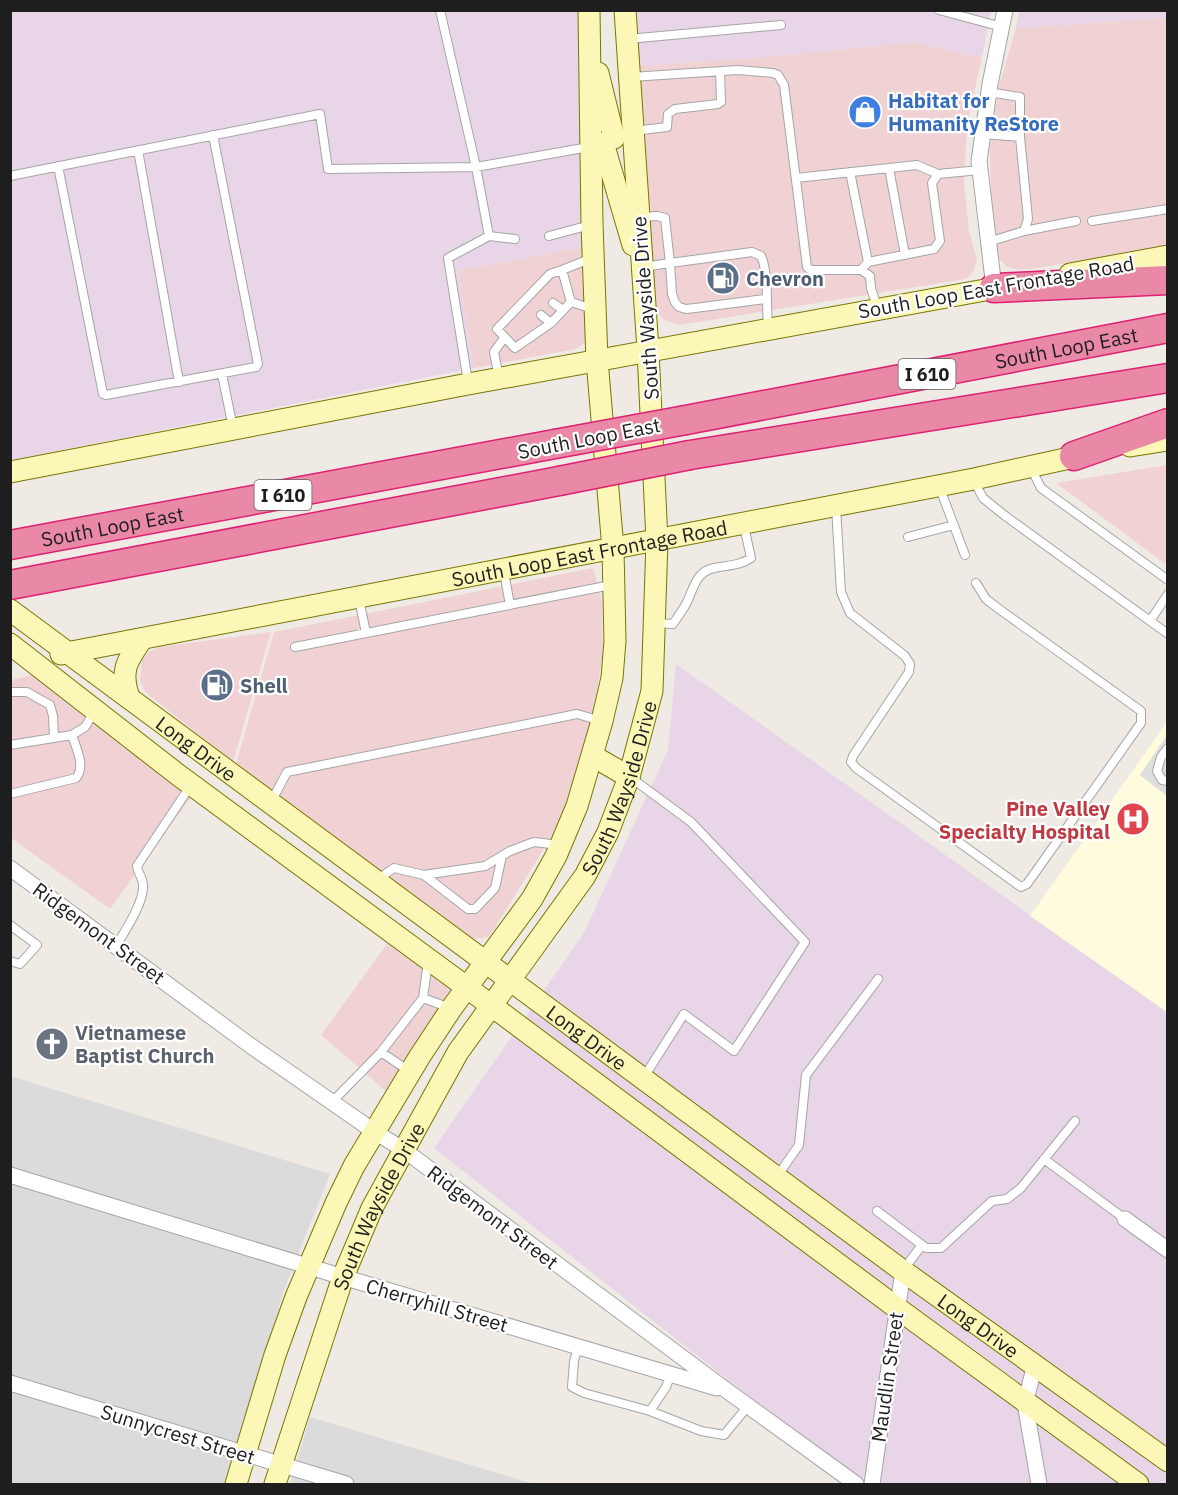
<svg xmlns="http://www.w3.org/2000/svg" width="1178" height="1495" font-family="'IBM Plex Sans',sans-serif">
<rect width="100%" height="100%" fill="#efeae4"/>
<path fill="#dcdbdb" d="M10,1076L330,1174L283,1293L226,1484H11Z
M310,1417L534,1484H290Z"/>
<path fill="#f1d2d4" d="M1167,18V246L1032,269L1019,270L1006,266L998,258L992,234L990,148L999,86L1016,28Z
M913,42L982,57L967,125L964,181L969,231L977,260L973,272L966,279L680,325L664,320L654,309L636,66L763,57Z
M586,247L590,332L585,343L576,349L474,368L458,270Z
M1167,465V565L1056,483Z
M593,568L602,602L603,654L589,738L562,820L489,937L472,939L236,764L274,632Z
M271,632L233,762L145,692L140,680L142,660L149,652L160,647Z
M32,675L192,796L110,909L11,838V680Z
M390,940L455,992L386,1091L321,1035Z"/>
<path fill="#e8d5e7" d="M11,11H578L586,247L458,270L474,368L11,460Z
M632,11H991L982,57L913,42L763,57L636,66Z
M1019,11H1167V18L1016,28Z
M676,664L1167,1012V1484H860L434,1148L584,933L668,750Z"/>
<path fill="#fffcdd" d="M1167,722V1012L1030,916Z"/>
<path fill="#dedede" d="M1167,735V796L1140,775Z"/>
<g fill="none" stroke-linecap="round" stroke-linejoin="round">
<defs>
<path id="service" d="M440,10L476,167L489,236
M939,10L1002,27
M628,39L781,25
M631,77L738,70L773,73L778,75L784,85L807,267L811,270H861L870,276L871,288L877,307
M988,92L1020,97V137
M634,131L667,127L668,114L675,109L718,104L721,102L720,71
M982,134L1020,137L1028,219L1024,231L988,242
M138,150L179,382
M58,166L103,394L106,395L256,367L258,364L213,135
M889,168L905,255
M850,172L868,262
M10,176L320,114L328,169L476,167L589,147
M796,178L917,165L938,174
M642,217L657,216L665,218L670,263L752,252L761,256C769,273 766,306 768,327
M1092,221L1168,209
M1024,231L1076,221
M549,236L590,225
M643,267L670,263L672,294L675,302L679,307L686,309L695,308L765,299
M562,270L550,274L497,329L515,348L551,323L571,302L562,270L592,258
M861,270L868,262L934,249L940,241L932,183L938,174L980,170
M571,302L593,309
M553,303L563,310
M541,315L551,323
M222,374L233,428
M499,378L494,352L504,338
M468,382L448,258L489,236L515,239
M1031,468L1041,488L1168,580
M974,481L983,498L1004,515L1168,634
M939,486L965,555
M836,507L841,592L850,613L905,656L910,664L909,672L853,756L851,762L856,768L1021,887L1027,884L1141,723V711L999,609L986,599L976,583
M908,537L954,525
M504,572L510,605
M359,599L366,633
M1150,621L1168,594
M656,623L673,624C677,618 682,611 686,604C694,589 695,572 714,568C728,565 739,566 751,558L744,526
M295,647L611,585
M10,692H27L50,705L53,716L54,738
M10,745L72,735L85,727L94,712
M1168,748L1161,757L1157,771L1162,780L1168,781
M630,777L691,822L805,942L734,1051L684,1014L644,1077
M10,794L76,778C86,766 76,748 72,735
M271,802L287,772L577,714L601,721
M424,875L468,909H475L495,888L502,856
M378,879L394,868L424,875L485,866L510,851L534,842L559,845
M10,925L37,945L20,964L10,961
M116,946C125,931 145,901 143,884C142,877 138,873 137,866L191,785
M423,998L428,961
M381,1052L423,998L450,1008
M332,1102L381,1052L409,1071
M1044,1159L1125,1219
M778,1175L799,1145L806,1075L878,979
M877,1211L926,1248H941L992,1201L1007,1199L1021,1188L1075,1121
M904,1269L922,1245
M578,1347L574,1361L572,1387L584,1393L650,1411L666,1387L671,1374
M650,1411L701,1431L724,1435L748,1406"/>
<path id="minor" d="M994,288L979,161L990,84L1005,10
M10,868L251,1046L375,1132L404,1150L726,1390L856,1484
M10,1175L343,1277L717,1388
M1125,1219L1168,1250
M1035,1365L1025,1403L1039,1484
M10,1383L346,1484
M872,1484L903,1271"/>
<g id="secondary">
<path d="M598,73L614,138"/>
<path d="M603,143L633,245"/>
<path d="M1070,274L1168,256"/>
<path d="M1130,446L1168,440"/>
<path d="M10,472L468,384L1007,286"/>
<path id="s1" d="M10,610L903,1271L1168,1461"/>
<path d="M10,644L177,774L492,1006L897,1308L1138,1484"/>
<path id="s2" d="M61,654L974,479L1088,454"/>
<path d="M129,698C120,671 126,662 142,639"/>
<path d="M593,756L629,777"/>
<path d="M236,1484L275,1355L296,1297L336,1203L354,1166L420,1056L451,1009L532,899L556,856L577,806L602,721L612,678L615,641L613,549L597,360L592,224L589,10"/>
<path id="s3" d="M275,1484L343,1277L372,1208L458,1052L585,876L608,832L629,777L652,691L657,541L648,350L625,10"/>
</g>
<g id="motorway">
<path d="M994,288L1168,280"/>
<path id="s4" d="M686,420L1168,328"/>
<path d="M690,455L1168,378"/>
<path d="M1074,456L1168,423"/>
<path id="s5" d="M10,545L555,444"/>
<path d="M10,585L559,481"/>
</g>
</defs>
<use href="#service" stroke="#a5a5a5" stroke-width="10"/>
<use href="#minor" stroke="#a5a5a5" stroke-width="17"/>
<use href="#secondary" stroke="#777702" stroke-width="23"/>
<use href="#motorway" stroke="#de2074" stroke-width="31"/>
<use href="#service" stroke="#fff" stroke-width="8"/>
<use href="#minor" stroke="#fff" stroke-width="15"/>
<use href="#secondary" stroke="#fbf7b6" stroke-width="21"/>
<use href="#motorway" stroke="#e989a5" stroke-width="28"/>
<defs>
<path id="motorway-bridge" d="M555,444L686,420
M559,481L690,455"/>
</defs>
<use href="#motorway-bridge" stroke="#de2074" stroke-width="31" stroke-linecap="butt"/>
<use href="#motorway-bridge" stroke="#e989a5" stroke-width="28"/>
</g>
<defs>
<symbol id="shop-disc" viewBox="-11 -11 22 22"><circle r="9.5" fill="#3f7fe0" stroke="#fff"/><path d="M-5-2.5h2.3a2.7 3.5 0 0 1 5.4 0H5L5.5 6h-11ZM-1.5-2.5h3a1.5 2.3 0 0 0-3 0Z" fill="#fff"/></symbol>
<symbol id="fuel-disc" viewBox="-11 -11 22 22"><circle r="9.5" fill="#5c6f8a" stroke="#fff"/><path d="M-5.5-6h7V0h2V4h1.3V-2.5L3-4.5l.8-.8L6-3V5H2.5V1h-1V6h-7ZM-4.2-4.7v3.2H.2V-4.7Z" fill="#fff"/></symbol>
<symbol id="hospital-disc" viewBox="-11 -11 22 22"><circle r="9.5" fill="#e0444e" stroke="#fff"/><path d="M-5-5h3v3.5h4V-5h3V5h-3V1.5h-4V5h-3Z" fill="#fff"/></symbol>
<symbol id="church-disc" viewBox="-11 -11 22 22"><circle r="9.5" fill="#6b7280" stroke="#fff"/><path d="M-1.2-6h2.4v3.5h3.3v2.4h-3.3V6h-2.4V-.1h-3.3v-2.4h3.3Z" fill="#fff"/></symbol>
</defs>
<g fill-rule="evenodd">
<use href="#shop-disc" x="846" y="93" width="38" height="38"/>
<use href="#fuel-disc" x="704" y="259" width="38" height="38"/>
<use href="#fuel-disc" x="198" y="666" width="38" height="38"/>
<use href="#hospital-disc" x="1114" y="800" width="38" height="38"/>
<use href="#church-disc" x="33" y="1025" width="38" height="38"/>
</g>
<g text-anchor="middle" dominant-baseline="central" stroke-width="4.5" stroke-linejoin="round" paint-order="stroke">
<g fill="#fff" stroke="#626262" stroke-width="1.5">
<rect x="898.5" y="359" width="57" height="30" rx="4.5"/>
<rect x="254.5" y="480" width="57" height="30" rx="4.5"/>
</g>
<g font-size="18" font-weight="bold" fill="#1e1e1e">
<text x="927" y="374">I 610</text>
<text x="283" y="495">I 610</text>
</g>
<g font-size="20" font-weight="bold" fill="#366cbe" stroke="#fff" text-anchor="start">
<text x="888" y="100">Habitat for<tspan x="888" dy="23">Humanity ReStore</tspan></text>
</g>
<g font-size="20" font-weight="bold" fill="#4e5e75" stroke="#fff" text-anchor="start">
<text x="746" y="278">Chevron</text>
<text x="240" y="685">Shell</text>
</g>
<g font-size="20" fill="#1e1e1e" stroke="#fff">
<text transform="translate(996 287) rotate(-10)">South Loop East Frontage Road</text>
<text transform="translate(645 308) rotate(-94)">South Wayside Drive</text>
<text stroke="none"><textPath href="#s4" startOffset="387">South Loop East</textPath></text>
<text transform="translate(589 438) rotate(-11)">South Loop East</text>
<text stroke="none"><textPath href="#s5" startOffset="104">South Loop East</textPath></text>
<text stroke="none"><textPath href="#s2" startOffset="538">South Loop East Frontage Road</textPath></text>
<text stroke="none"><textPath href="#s1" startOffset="232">Long Drive</textPath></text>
<text stroke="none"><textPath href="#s3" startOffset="783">South Wayside Drive</textPath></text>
<text transform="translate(99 933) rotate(36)">Ridgemont Street</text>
<text stroke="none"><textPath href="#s1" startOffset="718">Long Drive</textPath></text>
<text stroke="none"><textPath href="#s3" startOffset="297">South Wayside Drive</textPath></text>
<text transform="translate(493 1217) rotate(37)">Ridgemont Street</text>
<text transform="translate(437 1305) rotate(16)">Cherryhill Street</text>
<text stroke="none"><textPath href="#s1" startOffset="1204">Long Drive</textPath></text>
<text transform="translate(887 1377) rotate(-82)">Maudlin Street</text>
<text transform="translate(178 1434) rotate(17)">Sunnycrest Street</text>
</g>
<g font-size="20" font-weight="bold" fill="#be3a42" stroke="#fff" text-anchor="end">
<text x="1110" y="808">Pine Valley<tspan x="1110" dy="23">Specialty Hospital</tspan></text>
</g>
<g font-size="20" font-weight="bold" fill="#5b616d" stroke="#fff" text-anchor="start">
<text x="75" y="1032">Vietnamese<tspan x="75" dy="23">Baptist Church</tspan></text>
</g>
</g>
<rect width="1178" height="1495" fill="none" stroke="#1e1e1e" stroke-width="24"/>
</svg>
